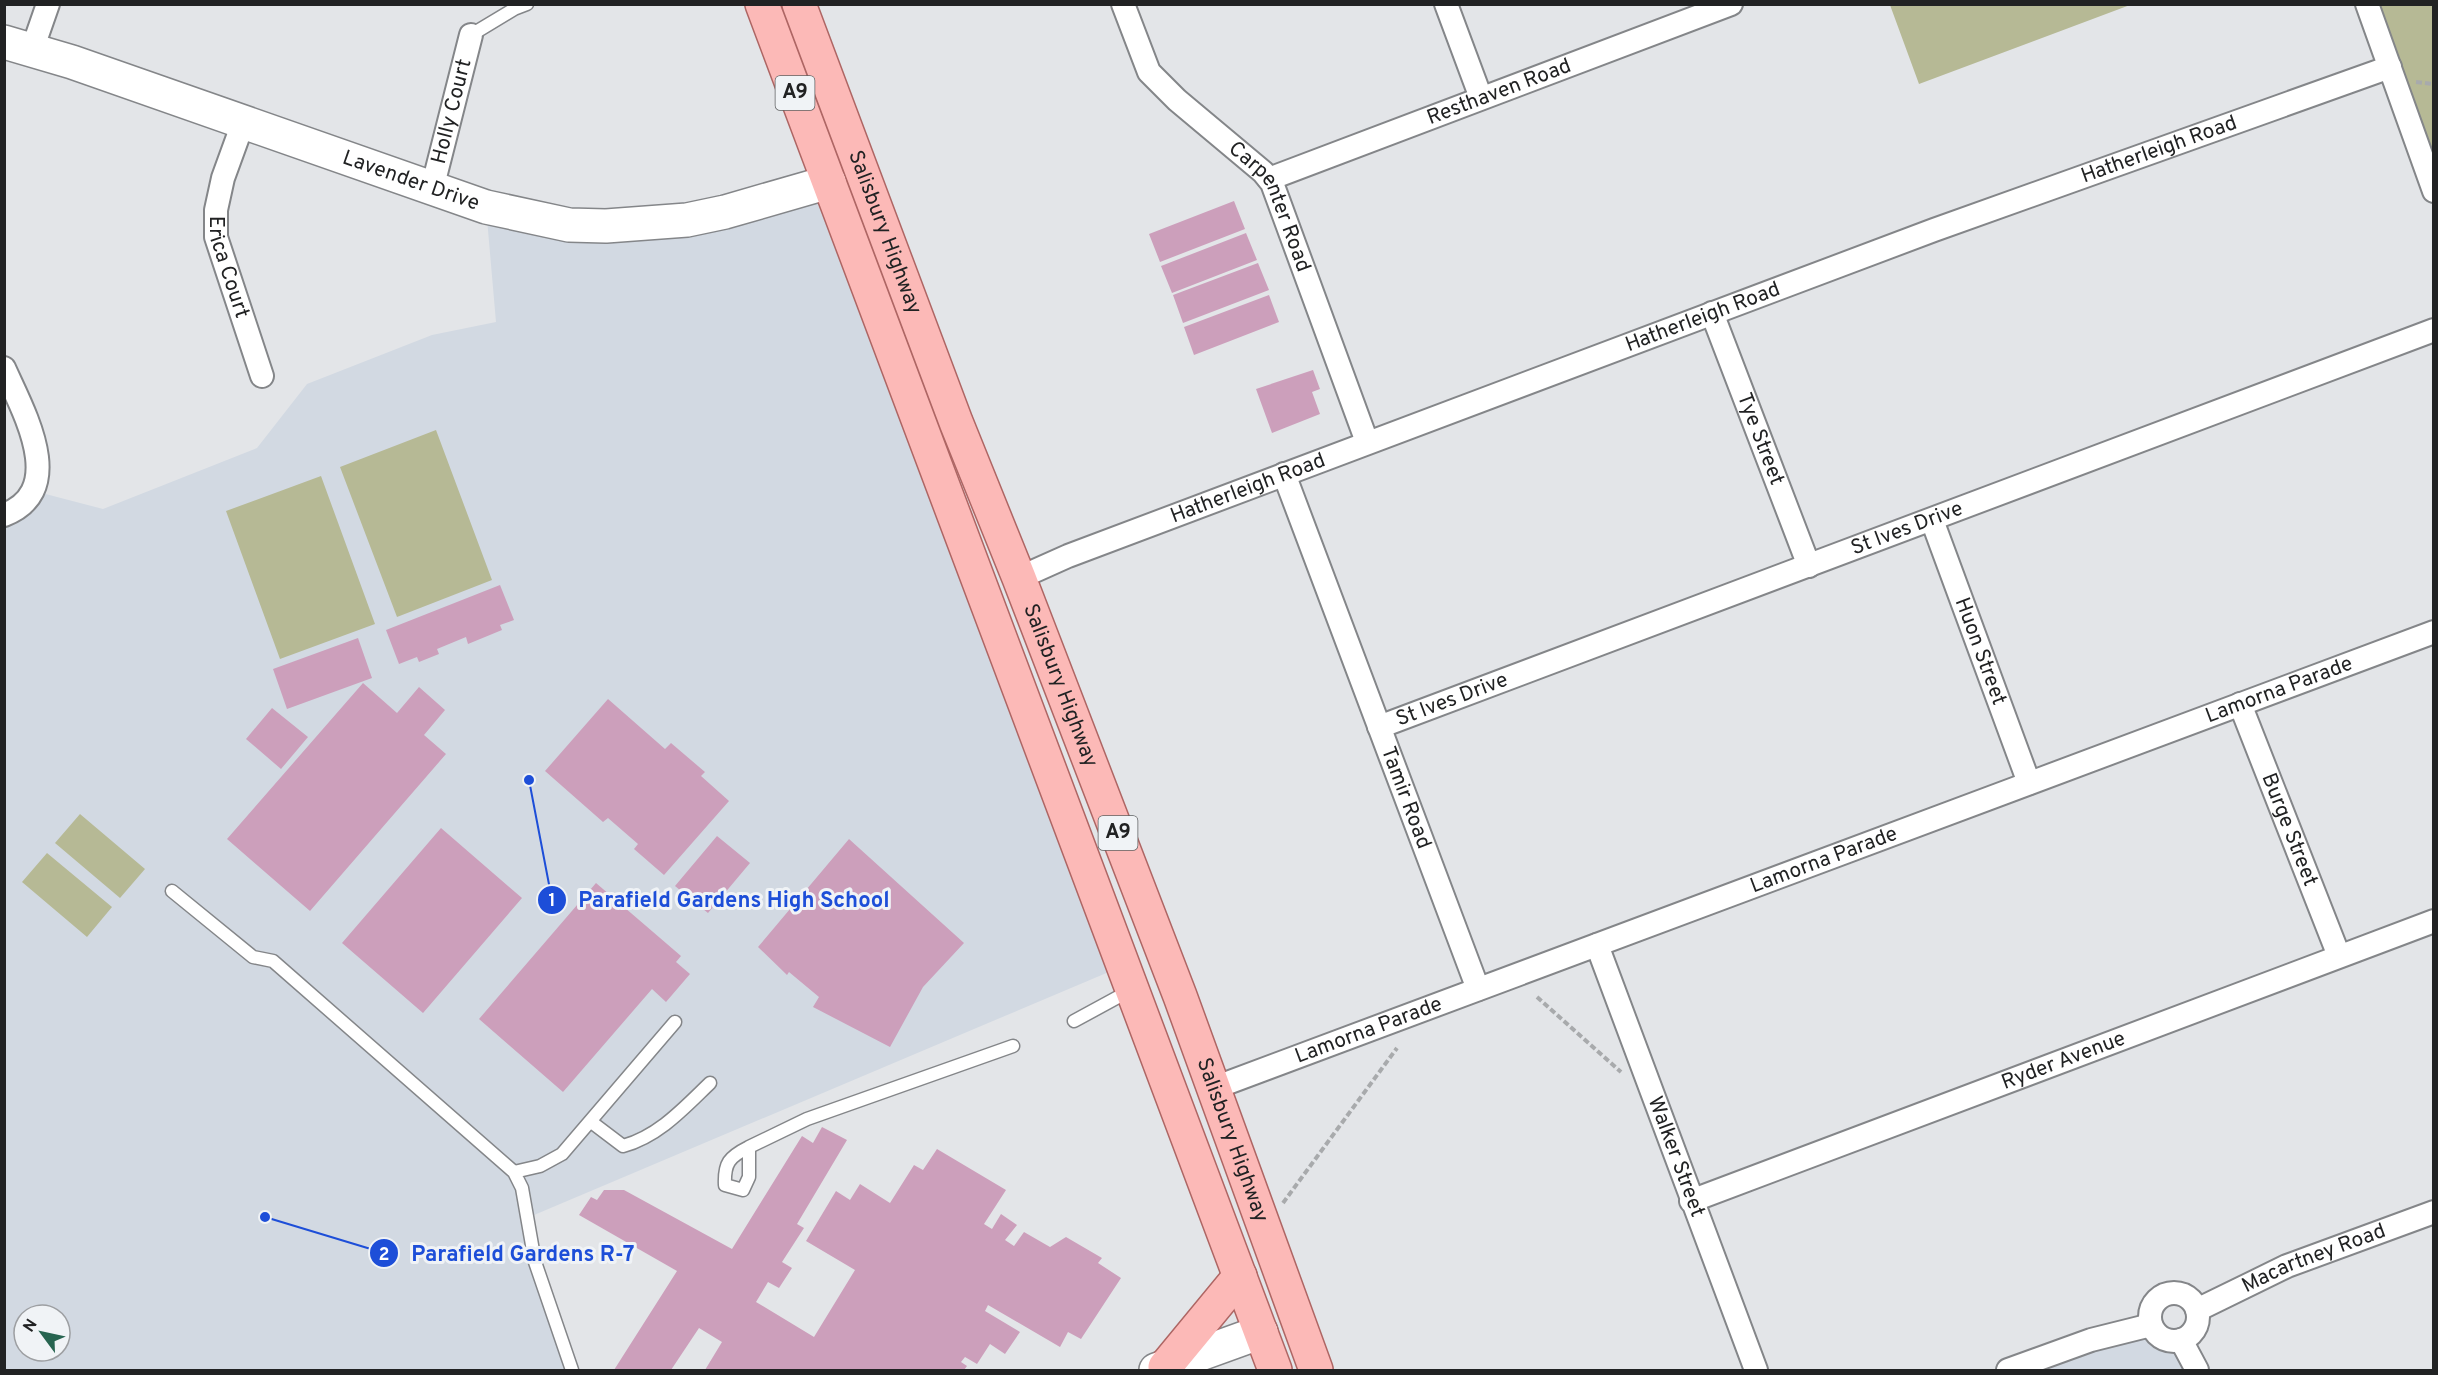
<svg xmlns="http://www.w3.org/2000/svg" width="2438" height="1375" font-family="Overpass,sans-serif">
<rect width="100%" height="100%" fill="#e3e5e8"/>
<path fill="#d2d9e2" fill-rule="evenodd" d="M829,182L1123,966L527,1218L572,1370H5V515L34,491L103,509L257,448L307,384L432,335L496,322L486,207L569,225ZM24,1315H60V1351H24Z
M2155,1333L2163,1339L2172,1341L2197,1370H2008Z"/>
<path fill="#b6b995" d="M1890,5V4L2130,5L1919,84Z
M2367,5H2433V191Z
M436,430L492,580L397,617L340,467Z
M321,476L375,624L280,659L226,511Z
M80,814L145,869L120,898L55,843Z
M47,853L112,907L87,937L22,882Z"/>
<path fill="#cc9fbb" d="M1234,201L1245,229L1160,262L1149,234Z
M1246,233L1257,260L1172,293L1161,266Z
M1258,263L1269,290L1183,323L1173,295Z
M1269,295L1279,322L1194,355L1184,327Z
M1313,370L1320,389L1312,392L1320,414L1272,433L1256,389Z
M500,585L514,620L500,625L502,630L468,644L466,637L437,649L439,654L419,662L417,657L399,664L386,630Z
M358,638L372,678L287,709L273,669Z
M363,683L397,713L419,687L445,710L424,735L446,754L310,911L227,839Z
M608,699L665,749L671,743L705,772L701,776L729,801L664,875L634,849L638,844L608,818L603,822L545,771Z
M272,708L308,737L281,769L246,739Z
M441,828L522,898L423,1013L342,943Z
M717,836L750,863L708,913L675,886Z
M849,839L964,943L923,987L890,1047L813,1007L819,997L789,972L787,975L758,947Z
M596,883L681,956L676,962L690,974L666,1002L652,989L563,1092L479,1019Z
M822,1127L847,1140L797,1224L804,1228L782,1262L792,1268L779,1288L768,1282L756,1302L814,1337L855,1270L806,1241L836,1191L850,1200L860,1184L890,1203L914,1165L923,1170L937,1149L1006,1190L984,1224L992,1229L1001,1214L1017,1225L1005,1240L1014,1246L1024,1232L1050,1247L1066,1237L1102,1258L1098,1263L1121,1278L1081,1339L1068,1332L1060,1347L988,1305L985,1311L1020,1332L1005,1354L990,1344L977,1364L965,1357L961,1362L967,1366L964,1370H705L722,1342L699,1328L671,1370H614L677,1271L579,1215L591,1197L597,1200L604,1190H624L732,1249L802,1136L813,1143Z"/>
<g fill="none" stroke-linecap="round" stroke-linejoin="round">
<defs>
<path id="lane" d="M471,35L514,9L527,4
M172,891L253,957L273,961L514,1172L522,1188L535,1262L572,1370
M1074,1021L1131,990
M590,1121L623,1146C659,1136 684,1108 710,1083
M749,1147C729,1157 724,1163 725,1185L743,1190L749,1177V1147L807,1119L1013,1046
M514,1172L540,1166L562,1154L675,1022"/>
<g id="street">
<path id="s1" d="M1123,4L1149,72L1177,100L1263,172L1272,183L1367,442"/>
<path d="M1446,4L1481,98"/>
<path d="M2367,4L2434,191"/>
<path d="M32,50L48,4"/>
<path id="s2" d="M243,123L223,178L216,210V237L262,376"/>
<path id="s3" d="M1269,179L1731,4"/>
<path id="s4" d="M432,189L471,35"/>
<path id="s5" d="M1712,313L1809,566"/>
<path d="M4,368C23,411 69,490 4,515"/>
<path id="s6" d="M1284,474L1478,989"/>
<path id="s7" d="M1932,520L2029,783"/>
<path id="s8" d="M1019,578L1068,556L1934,230L2390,67"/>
<path id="s9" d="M2240,704L2339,956"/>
<path id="s10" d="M1379,727L2434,330"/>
<path id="s11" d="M1597,945L1756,1370"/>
<path id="s12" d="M1214,1088L2434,632"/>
<path id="s13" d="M1691,1201L2434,921"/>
<circle cx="2174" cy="1317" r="24"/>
<path id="s14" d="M2197,1310L2287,1266L2434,1212"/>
<path d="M2181,1340L2197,1370"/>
<path d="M2008,1370L2091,1340L2151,1325"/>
</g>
<g id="secondary">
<path id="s15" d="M4,42L72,62L486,207L569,225L606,226L687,220L725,212L829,182"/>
<path d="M1156,1370L1261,1332"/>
</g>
<g id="primary">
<path d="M762,4L1275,1370"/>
<path id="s16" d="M799,4L956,422L1019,578L1180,996L1316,1370"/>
<path d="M1165,1367L1240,1276"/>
</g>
</defs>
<use href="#lane" stroke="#848689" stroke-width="15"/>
<use href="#street" stroke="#848689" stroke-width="26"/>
<use href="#secondary" stroke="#848689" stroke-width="36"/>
<use href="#primary" stroke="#ae6664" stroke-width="36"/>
<path stroke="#a8aaac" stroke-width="4" stroke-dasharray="6 3" stroke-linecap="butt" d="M2416,82L2434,84
M1537,997L1621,1072
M1283,1203L1397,1048"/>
<use href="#lane" stroke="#fff" stroke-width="12"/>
<use href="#street" stroke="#fff" stroke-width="22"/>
<use href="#secondary" stroke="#fff" stroke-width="33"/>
<use href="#primary" stroke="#fcb9b7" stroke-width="33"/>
</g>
<g text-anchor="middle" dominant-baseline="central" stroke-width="6" stroke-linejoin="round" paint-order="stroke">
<g fill="#f0f3f6" stroke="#5f6162" stroke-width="1.5">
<rect x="775.5" y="76" width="39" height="34" rx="4.5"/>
<rect x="1098.5" y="816" width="39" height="34" rx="4.5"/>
</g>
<g font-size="20" font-weight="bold" fill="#212223">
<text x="795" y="93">A9</text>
<text x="1118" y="833">A9</text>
</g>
<g font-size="21" fill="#212223" stroke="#f0f3f6">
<text stroke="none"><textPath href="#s3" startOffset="246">Resthaven Road</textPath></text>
<text stroke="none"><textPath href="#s4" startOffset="80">Holly Court</textPath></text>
<text stroke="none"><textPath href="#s8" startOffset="1218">Hatherleigh Road</textPath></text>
<text stroke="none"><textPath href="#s15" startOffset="430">Lavender Drive</textPath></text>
<text stroke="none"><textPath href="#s1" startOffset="258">Carpenter Road</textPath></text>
<text stroke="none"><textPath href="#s16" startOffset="244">Salisbury Highway</textPath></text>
<text stroke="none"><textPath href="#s2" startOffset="150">Erica Court</textPath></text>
<text stroke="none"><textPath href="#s8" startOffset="732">Hatherleigh Road</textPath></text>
<text stroke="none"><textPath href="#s5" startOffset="135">Tye Street</textPath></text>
<text stroke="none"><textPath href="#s8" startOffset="246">Hatherleigh Road</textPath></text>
<text stroke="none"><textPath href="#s10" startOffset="564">St Ives Drive</textPath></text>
<text stroke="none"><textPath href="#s7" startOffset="140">Huon Street</textPath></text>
<text stroke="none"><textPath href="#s16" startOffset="730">Salisbury Highway</textPath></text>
<text stroke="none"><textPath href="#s12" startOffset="1137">Lamorna Parade</textPath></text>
<text stroke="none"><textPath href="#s10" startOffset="78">St Ives Drive</textPath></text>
<text stroke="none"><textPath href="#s6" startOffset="346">Tamir Road</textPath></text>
<text stroke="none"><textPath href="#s9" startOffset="135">Burge Street</textPath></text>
<text stroke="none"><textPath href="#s12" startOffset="651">Lamorna Parade</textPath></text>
<text stroke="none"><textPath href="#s12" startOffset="165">Lamorna Parade</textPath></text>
<text stroke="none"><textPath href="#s13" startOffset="398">Ryder Avenue</textPath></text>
<text stroke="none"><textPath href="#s16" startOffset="1216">Salisbury Highway</textPath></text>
<text stroke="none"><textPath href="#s11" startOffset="226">Walker Street</textPath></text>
<text stroke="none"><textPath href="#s14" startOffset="128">Macartney Road</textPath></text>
</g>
</g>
<path fill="none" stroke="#1d4ed8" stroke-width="2" d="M529 780L552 900M265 1217L384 1253"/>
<g fill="#1d4ed8" stroke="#f0f3f6" stroke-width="2">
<circle cx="529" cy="780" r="6"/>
<circle cx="265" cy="1217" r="6"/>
<circle cx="552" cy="900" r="15"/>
<circle cx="384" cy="1253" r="15"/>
</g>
<g font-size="18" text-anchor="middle" font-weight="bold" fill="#fff">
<text x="552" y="906">1</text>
<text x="384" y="1260">2</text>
</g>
<g font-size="22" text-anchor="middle" font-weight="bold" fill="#1d4ed8" stroke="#f0f3f6" stroke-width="6" stroke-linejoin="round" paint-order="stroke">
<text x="734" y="907">Parafield Gardens High School</text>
<text x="523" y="1261">Parafield Gardens R-7</text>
</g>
<rect width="2438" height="1375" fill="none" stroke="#212223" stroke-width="12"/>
<g transform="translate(42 1333) rotate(303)"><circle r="28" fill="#f0f3f6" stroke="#9d9fa2" stroke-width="1.5"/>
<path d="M0-4.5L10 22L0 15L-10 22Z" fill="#276450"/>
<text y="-9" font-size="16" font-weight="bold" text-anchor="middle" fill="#212223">N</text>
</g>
</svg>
